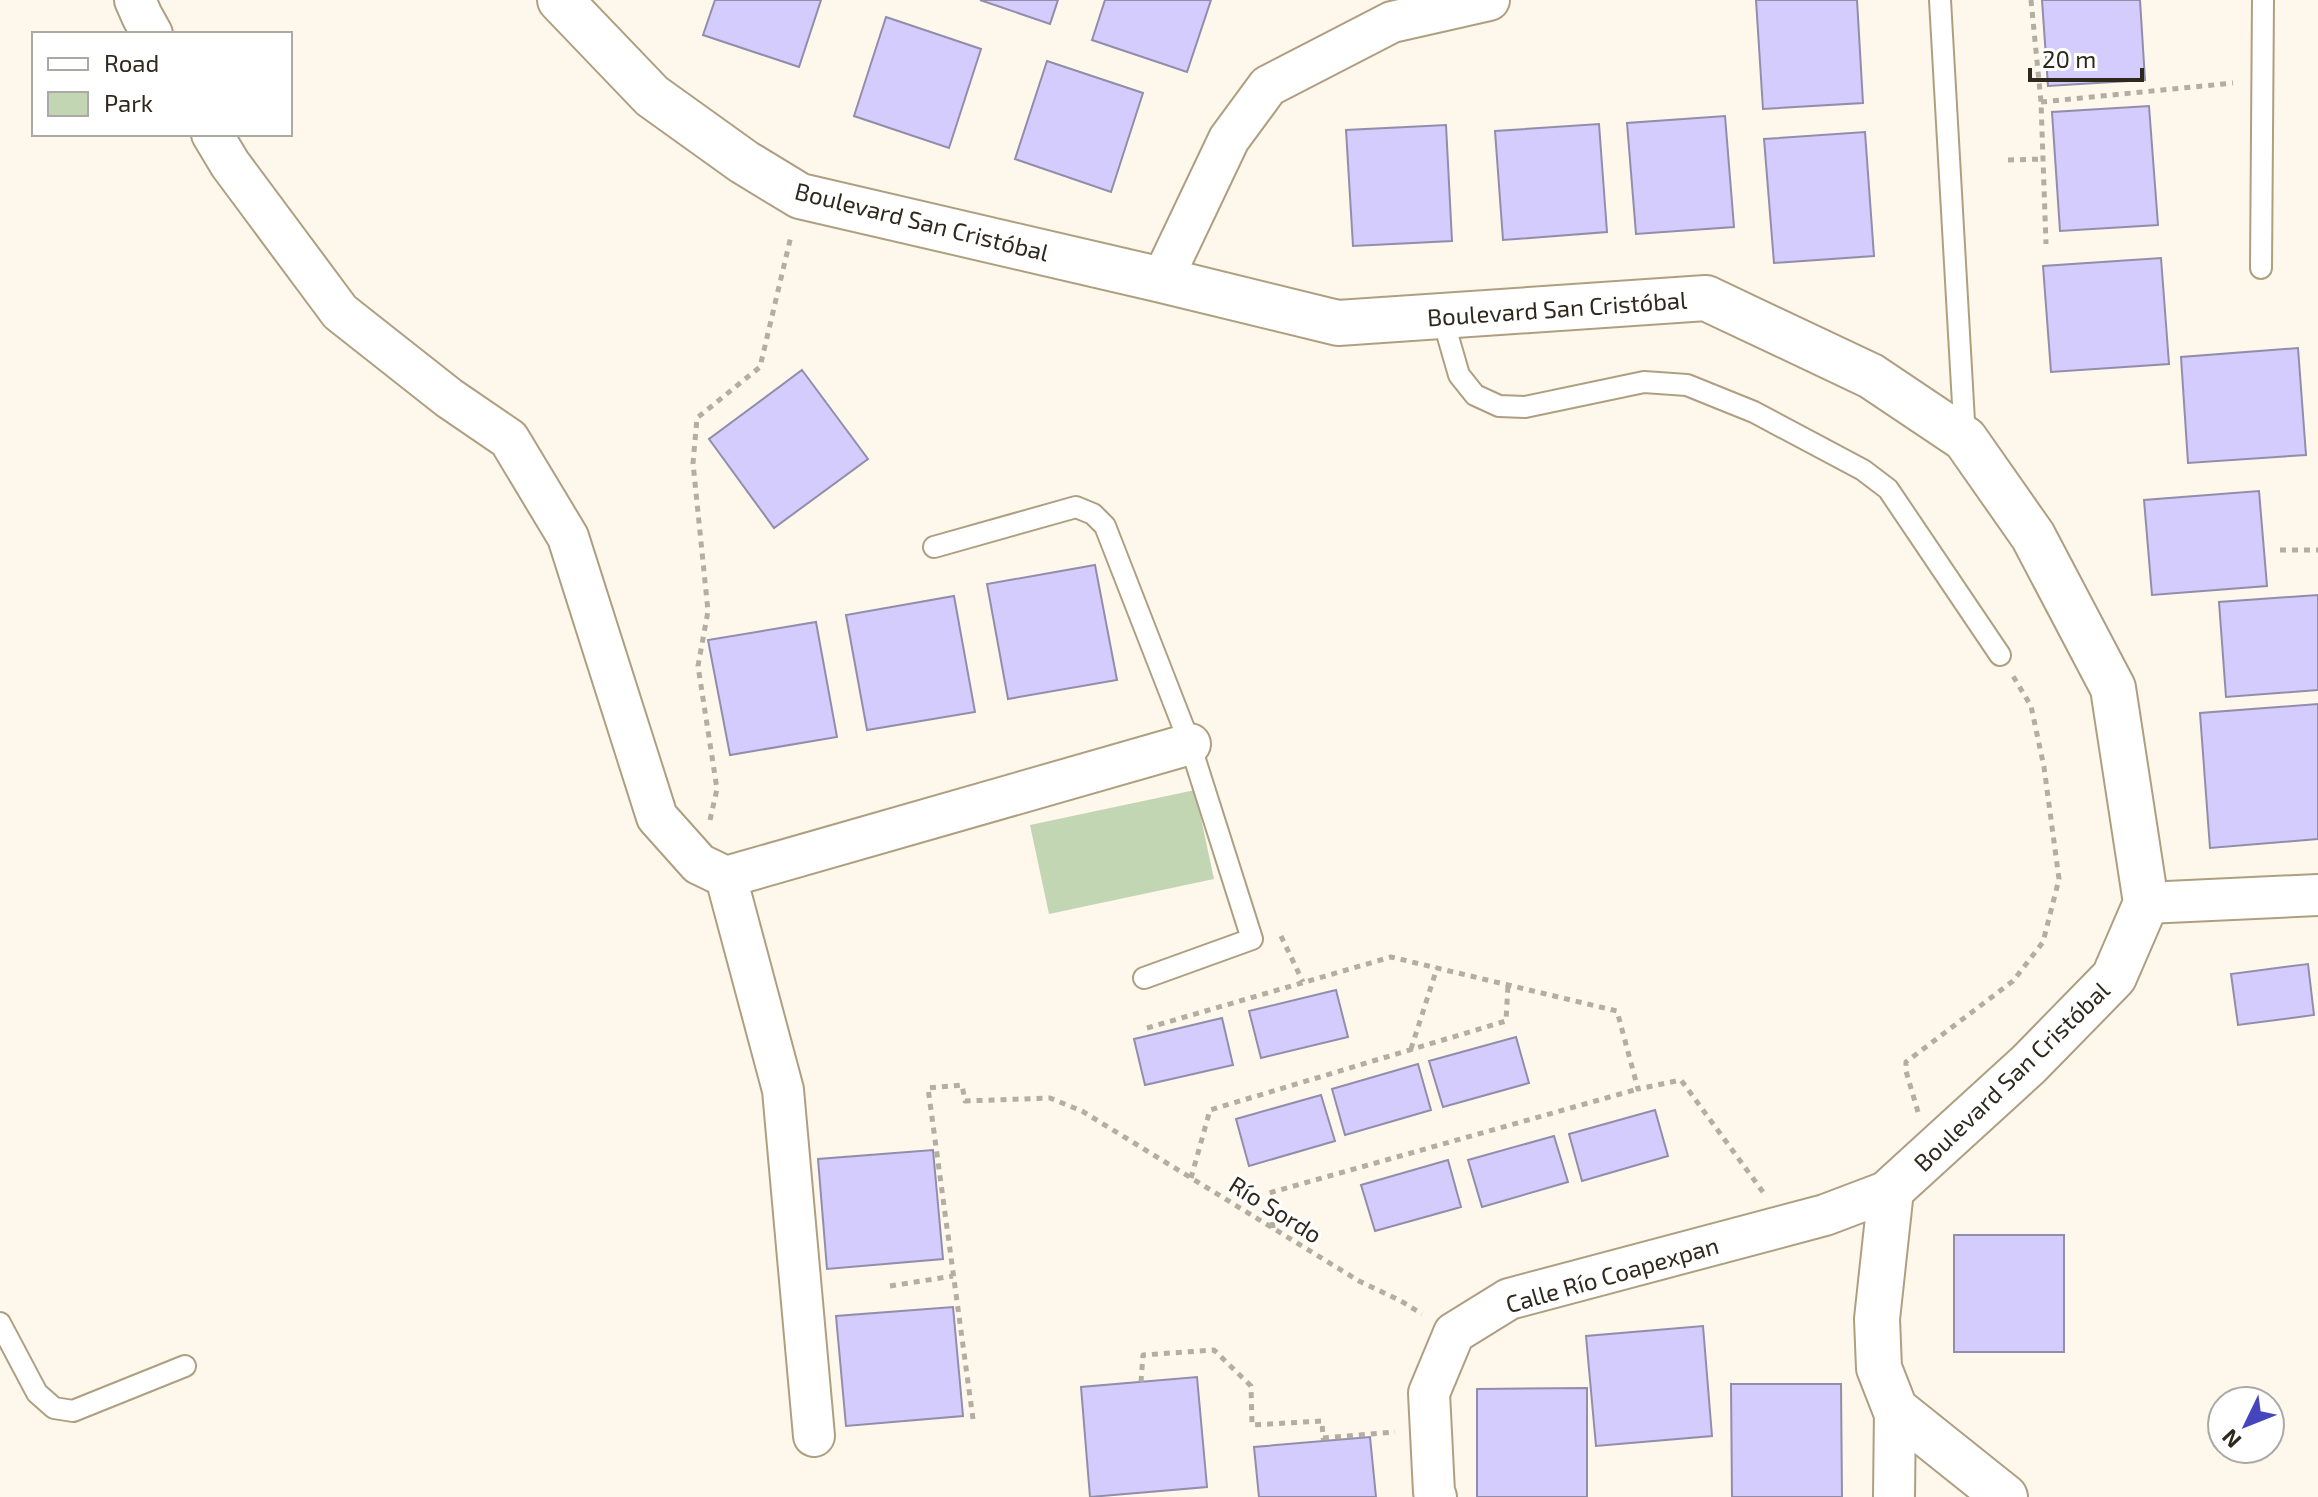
<svg xmlns="http://www.w3.org/2000/svg" width="2318" height="1497" font-family="'Exo 2',sans-serif">
<rect width="100%" height="100%" fill="#fef7eb"/>
<path fill="#c3d6b3" d="M1195,790L1214,879L1049,914L1030,825Z"/>
<path fill="#d4ccfd" stroke="#928dab" stroke-width="2" d="M715,0H821L799,67L703,35Z
M980,0H1058L1050,24Z
M1105,0H1211L1187,72L1092,40Z
M1756,0H1857L1863,103L1763,109Z
M2042,0H2140L2145,80L2048,86Z
M886,17L981,49L949,148L854,116Z
M1047,61L1143,93L1111,192L1015,159Z
M2149,106L2158,225L2060,231L2052,112Z
M1725,116L1734,227L1636,234L1627,123Z
M1599,124L1607,232L1503,240L1495,131Z
M1446,125L1452,241L1353,246L1346,130Z
M1865,132L1874,256L1774,263L1764,139Z
M2161,258L2169,364L2051,372L2043,266Z
M2298,348L2306,455L2188,463L2181,357Z
M802,370L868,459L774,528L709,439Z
M2259,491L2267,586L2152,595L2144,500Z
M1095,565L1117,680L1008,699L987,584Z
M2318,595V690L2226,697L2219,602Z
M954,596L975,712L867,730L846,615Z
M816,622L837,737L730,755L708,640Z
M2318,704V839L2210,848L2200,713Z
M2308,964L2314,1015L2238,1025L2231,974Z
M1336,990L1348,1037L1261,1058L1249,1011Z
M1222,1018L1233,1065L1145,1085L1134,1039Z
M1516,1037L1529,1083L1443,1107L1429,1061Z
M1418,1064L1431,1110L1345,1135L1332,1089Z
M1321,1095L1335,1141L1249,1166L1236,1119Z
M1655,1110L1668,1156L1582,1181L1569,1134Z
M1554,1136L1568,1182L1482,1207L1468,1160Z
M933,1150L943,1259L827,1269L818,1159Z
M1448,1160L1461,1207L1375,1231L1361,1185Z
M1954,1235H2064V1352H1954Z
M953,1307L963,1416L846,1426L836,1316Z
M1703,1326L1712,1436L1596,1446L1586,1336Z
M1197,1377L1207,1487L1090,1497L1081,1387Z
M1731,1384H1841L1842,1497H1732Z
M1587,1388V1497H1477V1389Z
M1370,1437L1376,1497H1259L1254,1447Z"/>
<g fill="none" stroke-linecap="round" stroke-linejoin="round">
<defs>
<path id="lane" d="M1940,0L1965,439
M2261,268L2263,0
M1442,316L1459,375L1475,395L1499,406L1525,407L1644,382L1687,385L1754,412L1863,470L1888,489L2000,655
M934,547L1076,507L1093,514L1105,526L1190,744L1252,939L1144,978
M0,1323L37,1393L54,1408L73,1411L185,1366"/>
<path id="street" d="M135,0L142,16L152,34
M212,134L230,164L340,312L449,398L509,439L568,537L657,817L699,864L726,877L783,1090L814,1436
M1162,280L1229,139L1268,86L1392,22L1489,0
M726,877L1190,744
M2146,903L2318,895
M1436,1497L1434,1492L1429,1393L1454,1333L1509,1299L1825,1215L1891,1190
M1894,1497L1895,1409"/>
<path id="secondary" d="M560,0L652,96L744,162L800,196L1162,280L1338,323L1706,298L1871,376L1965,439L2033,536L2113,688L2146,903L2114,977L2029,1064L1891,1190L1877,1319L1879,1368L1895,1409L2005,1497"/>
</defs>
<use href="#lane" stroke="#af9f81" stroke-width="24"/>
<use href="#street" stroke="#af9f81" stroke-width="44"/>
<use href="#secondary" stroke="#af9f81" stroke-width="48"/>
<path stroke="#b4ada1" stroke-width="5" stroke-dasharray="6 6" stroke-linecap="butt" d="M2031,0L2041,102L2046,244
M2041,102L2233,83
M2008,160L2043,159
M2280,550H2318
M710,820L717,789L698,666L708,611L693,463L697,418L760,367L791,236
M1281,936L1303,982
M1147,1028L1391,957L1617,1011L1638,1089L1681,1080L1763,1192
M1411,1049L1437,968
M1918,1112L1906,1071V1062L2013,981L2043,942L2059,879L2044,767L2031,706L2013,676
M1191,1178L1210,1110L1506,1021L1508,985
M1273,1228L1269,1193L1638,1089
M890,1286L953,1276
M1141,1382L1143,1355L1214,1350L1251,1386L1252,1425L1322,1421L1323,1438L1395,1432
M973,1419L928,1088L962,1085L965,1101L1050,1098L1082,1111L1359,1281L1401,1301L1422,1314"/>
<use href="#lane" stroke="#fff" stroke-width="20"/>
<use href="#street" stroke="#fff" stroke-width="40"/>
<use href="#secondary" stroke="#fff" stroke-width="44"/>
</g>
<g text-anchor="middle" dominant-baseline="central" stroke-width="6" stroke-linejoin="round" paint-order="stroke">
<g font-size="24" fill="#2f291d" stroke="#fff">
<text transform="translate(922 221) rotate(14)">Boulevard San Cristóbal</text>
<text transform="translate(1557 308) rotate(-4)">Boulevard San Cristóbal</text>
<text transform="translate(2011 1076) rotate(-44)">Boulevard San Cristóbal</text>
<text transform="translate(1276 1209) rotate(32)">Río Sordo</text>
<text transform="translate(1612 1274) rotate(-16)">Calle Río Coapexpan</text>
</g>
</g>
<rect x="32" y="32" width="260" height="104" fill="#ffffff" stroke="#aca9a5" stroke-width="2"/>
<rect x="48" y="58" width="40" height="12" fill="#ffffff" stroke="#aca9a5" stroke-width="2"/>
<text x="104" y="72" font-size="24" fill="#2f291d">Road</text>
<rect x="48" y="92" width="40" height="24" fill="#c3d6b3" stroke="#aca9a5" stroke-width="2"/>
<text x="104" y="112" font-size="24" fill="#2f291d">Park</text>
<g transform="translate(2246 1425) rotate(227)"><circle r="38" fill="#ffffff" stroke="#aca9a5" stroke-width="2"/>
<path d="M0-6L14 30L0 20L-14 30Z" fill="#4546bb"/>
<text y="-12" font-size="22" font-weight="bold" text-anchor="middle" fill="#2f291d">N</text>
</g>
<path d="M2030 68v12h112v-12" fill="none" stroke="#2f291d" stroke-width="4"/>
<text x="2042" y="68" font-size="24" fill="#2f291d" stroke="#ffffff" stroke-width="6" paint-order="stroke">20 m</text>
</svg>
